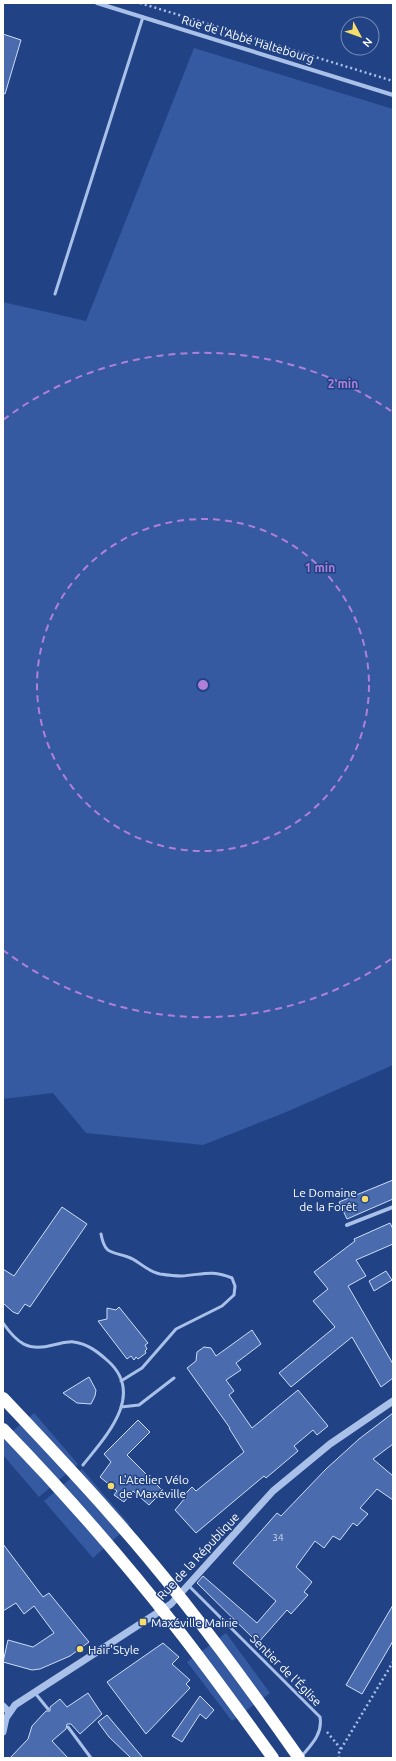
<svg xmlns="http://www.w3.org/2000/svg" width="396" height="1761" font-family="Ubuntu,sans-serif">
<rect width="100%" height="100%" fill="#214284"/>
<path fill="#355aa1" d="M194,48L393,109V1065L284,1113L203,1145L86,1133L53,1093L3,1099V302L86,321Z
M34,1413L78,1464L39,1497L3,1455V1439Z
M82,1469L130,1525L93,1558L44,1501Z
M226,1633L270,1693L232,1721L187,1662Z"/>
<path fill="#4a6bad" stroke="#cedcf7" d="M3,34L21,40L5,94L3,93Z
M393,1180V1199L347,1219L339,1202Z
M62,1207L87,1224L30,1307L25,1304L18,1314L13,1312L3,1303V1269L14,1276Z
M390,1223L393,1229V1244L356,1260L366,1276L348,1286L393,1364V1378L381,1387L352,1337L291,1387L279,1373L335,1327L313,1301L328,1289L314,1272L355,1241L354,1239Z
M386,1271L392,1280L374,1291L369,1281Z
M119,1307L148,1343L145,1345L147,1349L145,1351L146,1353L138,1359L136,1357L134,1360L131,1356L127,1359L98,1321L107,1319V1308L116,1310Z
M252,1330L261,1344L236,1363L241,1370L226,1380L234,1391L229,1395L252,1428L298,1390L328,1426L317,1435L313,1430L294,1446L298,1451L266,1478L264,1476L196,1533L175,1510L185,1498L183,1496L192,1487L196,1491L244,1452L229,1428H230L187,1368L196,1361L197,1352L204,1347L211,1348L216,1356Z
M89,1377L96,1390L95,1396L91,1404L77,1403L63,1393Z
M393,1413V1444L373,1459L393,1476V1500L377,1489L360,1508L368,1514L357,1526L353,1523L340,1540L333,1536L324,1548L315,1541L296,1567L312,1582L304,1592L308,1595L291,1614L287,1610L258,1643L197,1583L203,1576L257,1623L276,1601L233,1563L277,1513L281,1516L326,1469L359,1439Z
M138,1420L150,1432L127,1455L163,1491L149,1505L133,1491L124,1502L114,1495L117,1491L100,1477L111,1462L104,1454Z
M3,1544L43,1597L49,1593L89,1642L70,1656L40,1669L32,1670L3,1662L8,1640L33,1647L54,1633L34,1606L24,1614L16,1603L3,1611Z
M393,1605V1641L362,1694L346,1685Z
M163,1643L179,1657L172,1664L190,1680L186,1684L190,1688L146,1734L107,1682Z
M88,1693L102,1714L80,1734L71,1724H67L66,1729L52,1741L68,1758H10L28,1739L32,1726L46,1711H50V1707L60,1699L67,1707Z
M200,1696L214,1710L206,1719L200,1714L182,1742L172,1736Z
M107,1715L143,1758H131L109,1737L98,1722Z"/>
<g fill="none" stroke-linecap="round" stroke-linejoin="round">
<path stroke="#a9c0e9" stroke-width="2.5" stroke-dasharray="2 3" stroke-linecap="butt" d="M140,3L393,81
M327,1732L341,1749L339,1753V1758
M341,1749L393,1662"/>
<path stroke="#a9c0e9" stroke-width="3" d="M55,294L143,17
M101,1234C105,1255 111,1251 128,1257C138,1260 146,1271 160,1274C167,1275 174,1276 181,1276C202,1275 211,1269 232,1278L235,1286L234,1295L222,1306L176,1329L142,1368L121,1381
M3,1323C17,1343 28,1352 53,1345C59,1344 68,1341 74,1342C88,1344 98,1352 108,1361C146,1395 105,1437 83,1465
M121,1407L139,1405L174,1378
M188,1585L320,1717C323,1734 311,1745 301,1757
M35,1693L48,1709
M68,1727L91,1758"/>
<path stroke="#a9c0e9" stroke-width="4" d="M97,3L393,95
M347,1225L393,1207"/>
<path stroke="#a9c0e9" stroke-width="7" d="M3,1706L9,1712
M3,1732L6,1718L15,1705L171,1604L273,1491L330,1444L393,1401"/>
<path stroke="#fff" stroke-width="12" d="M3,1398C40,1437 77,1476 112,1516C180,1592 241,1675 299,1758
M3,1429C64,1492 121,1557 175,1626C209,1669 241,1714 273,1758"/>
</g>
<g fill="none" stroke="#b080d9" stroke-width="2" stroke-dasharray="7 5">
<circle cx="203" cy="685" r="166"/>
<path d="M391 959A332 332 0 0 1 3 950M3 420A332 332 0 0 1 391 411"/>
</g>
<g fill="#f6dc6b" stroke="#214284" stroke-width="1.5">
<circle cx="365" cy="1199" r="4"/>
<circle cx="111" cy="1486" r="4"/>
<rect x="139" y="1618" width="8" height="8" rx="2"/>
<circle cx="80" cy="1649" r="4"/>
</g>
<g text-anchor="middle" dominant-baseline="central" stroke-width="3" stroke-linejoin="round" paint-order="stroke">
<g font-size="10" fill="#d2daea">
<text x="278" y="1537">34</text>
</g>
<g font-size="12" fill="#fff" stroke="#214284">
<text transform="translate(248 39) rotate(17)">Rue de l'Abbé Haltebourg</text>
<text transform="translate(198 1556) rotate(-47)">Rue de la République</text>
<text transform="translate(286 1670) rotate(45)">Sentier de l'Église</text>
</g>
<g font-size="12" fill="#fff" stroke="#214284" text-anchor="start">
<text x="357" y="1192" text-anchor="end">Le Domaine<tspan x="357" dy="14">de la Forêt</tspan></text>
<text x="119" y="1479">L'Atelier Vélo<tspan x="119" dy="14">de Maxéville</tspan></text>
<text x="151" y="1622">Maxéville Mairie</text>
<text x="88" y="1649">Hair'Style</text>
</g>
</g>
<circle cx="203" cy="685" r="6" fill="#b080d9" stroke="#214284" stroke-width="2"/>
<g font-size="12" text-anchor="middle" font-weight="bold" fill="#b080d9" stroke="#214284" stroke-width="3" stroke-linejoin="round" paint-order="stroke">
<text x="343" y="388">2 min</text>
<text x="320" y="572">1 min</text>
</g>
<rect width="396" height="1761" fill="none" stroke="#ffffff" stroke-width="8"/>
<g transform="translate(360 36) rotate(131)"><circle r="19" fill="#214284" stroke="#7a8eb5"/>
<path d="M0-3L7 15L0 10L-7 15Z" fill="#f6dc6b"/>
<text y="-6" font-size="11" font-weight="bold" text-anchor="middle" fill="#ffffff">N</text>
</g>
</svg>
